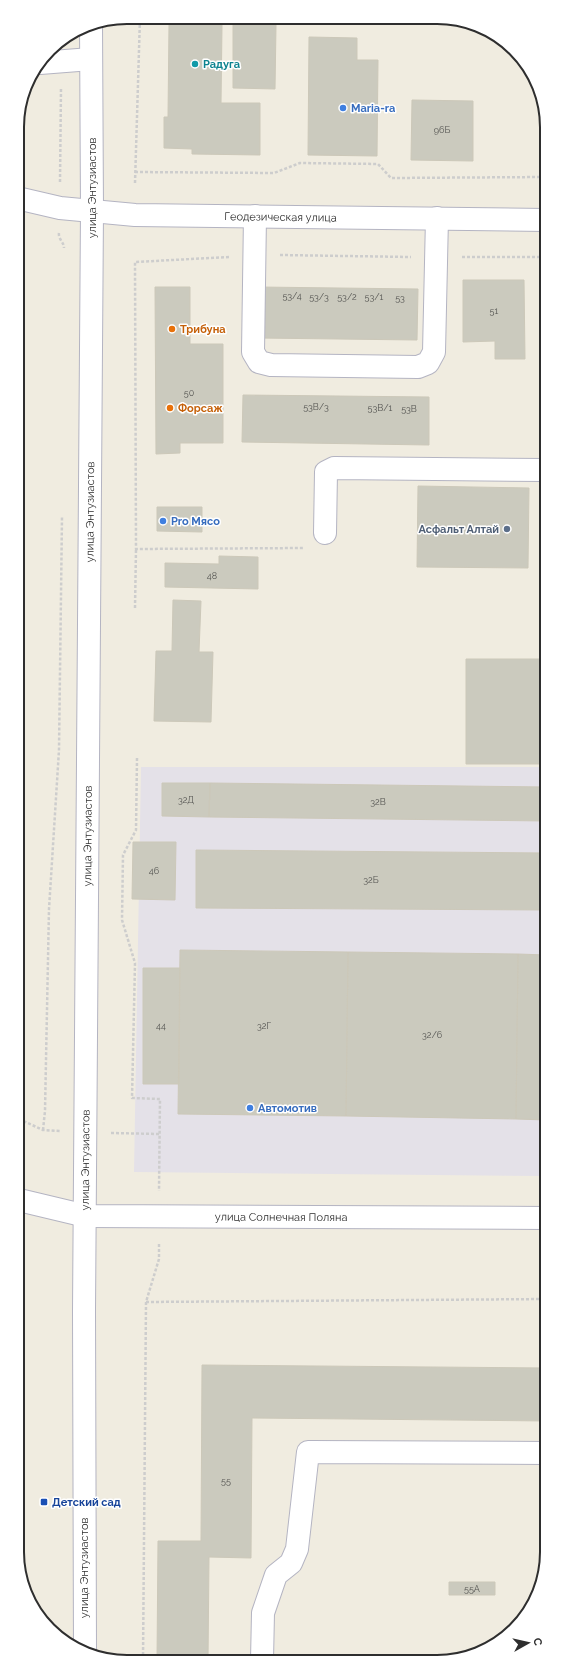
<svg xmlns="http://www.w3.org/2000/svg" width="564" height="1679" font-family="Raleway,sans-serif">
<rect width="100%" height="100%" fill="#f0ece0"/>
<path fill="#e4e1e8" d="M141,767H546V1176L134,1172Z"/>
<path fill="#cbcabe" stroke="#ccc8b9" d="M169,24L222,25L221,103H260V155L192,154V149L164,148V117H168Z
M233,25H276L275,89L233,88Z
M309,37L357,38V60H378L377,156L308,155Z
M412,100L473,101V161L411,160Z
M463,280H524L525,359H495V341L463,342Z
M155,287H190V344H223V443H180V453L156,454Z
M259,287L418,289L417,340L259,338Z
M243,395L429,397V445L242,442Z
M418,486L529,488L528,568L417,567Z
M157,507H202V532L157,531Z
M219,556L258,557V589L165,587V563L219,564Z
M173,600L201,601L199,652H213L211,722L154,721L156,651H172Z
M466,659H545V764H466Z
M162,783H210L209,817L162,816Z
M210,783L546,787V821L209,817Z
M133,842H176L175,900L132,899Z
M196,850L546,853V910L196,908Z
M180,950L348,952L346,1116L178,1114Z
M348,952L518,954L516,1119L346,1116Z
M518,954L546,955V1120L516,1119Z
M143,968H180L179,1084H143Z
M202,1365L547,1368V1421L252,1418L251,1558L209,1557L208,1660H157L158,1541H201Z
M449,1582H495V1595H449Z
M461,1653H476L461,1659Z"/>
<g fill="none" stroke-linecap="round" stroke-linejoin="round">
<defs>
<g id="minor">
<path d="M40,63L91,59"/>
<path id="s1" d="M17,198L60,208L135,215L545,220"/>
<path d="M255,216L253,352L259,362L271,365L418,367L428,363L434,352L437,218"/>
<path d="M325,533L326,472L334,468L545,470"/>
<path id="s2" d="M19,1200L86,1216L546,1218"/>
<path id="s3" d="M85,1649L84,1311L92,211L91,24"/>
<path d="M262,1660L263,1613L276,1575L291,1563L297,1549L308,1452L547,1453"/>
</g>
</defs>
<use href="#minor" stroke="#b4b4c2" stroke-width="24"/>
<path stroke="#cdcdcd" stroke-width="2.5" stroke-dasharray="3 2" stroke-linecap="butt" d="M135,172L274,173L300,163L378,164L391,178L545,177
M60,182L61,87
M135,183L140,17
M59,233C58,239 64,242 64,248
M280,255L411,257
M229,257L135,262L136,549L304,548
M462,257H545
M135,608L136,549
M137,758L136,830L123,855L122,920L135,963L132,1098L160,1099L159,1191
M19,1119L43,1130L60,1131
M43,1130L45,1111L49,909L59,750L62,517
M111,1133L159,1134
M146,1302L546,1299
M143,1660L146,1302L159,1259V1242"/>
<use href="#minor" stroke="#fff" stroke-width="22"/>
</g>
<circle fill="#0f9aa8" stroke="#fff" stroke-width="1.5" cx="195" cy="64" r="4"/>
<g fill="#3f7fe0" stroke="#fff" stroke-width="1.5">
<circle cx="343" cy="108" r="4"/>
<circle cx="163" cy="521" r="4"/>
<circle cx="250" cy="1108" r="4"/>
</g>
<g fill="#e8710a" stroke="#fff" stroke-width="1.5">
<circle cx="172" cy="329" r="4"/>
<circle cx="170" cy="408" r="4"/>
</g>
<circle fill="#5c6f8a" stroke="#fff" stroke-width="1.5" cx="507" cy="529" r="4"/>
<rect fill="#1a4fb4" stroke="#fff" stroke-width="1.5" x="40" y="1498" width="8" height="8" rx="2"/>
<g text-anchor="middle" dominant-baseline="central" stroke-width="3" stroke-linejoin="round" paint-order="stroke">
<g font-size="9" fill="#555552">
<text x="442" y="130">96Б</text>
<text x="292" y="296">53/4</text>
<text x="319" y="297">53/3</text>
<text x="347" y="297">53/2</text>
<text x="374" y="297">53/1</text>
<text x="400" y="298">53</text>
<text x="494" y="311">51</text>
<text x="189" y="393">50</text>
<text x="316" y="407">53В/3</text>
<text x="380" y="408">53В/1</text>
<text x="409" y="409">53В</text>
<text x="212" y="576">48</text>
<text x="186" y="800">32Д</text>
<text x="378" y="802">32В</text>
<text x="154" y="871">46</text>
<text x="371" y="880">32Б</text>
<text x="161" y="1026">44</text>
<text x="264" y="1026">32Г</text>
<text x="432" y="1035">32/6</text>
<text x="226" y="1481">55</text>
<text x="472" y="1589">55А</text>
</g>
<g font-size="11" font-weight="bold" fill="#0d838f" stroke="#fff" text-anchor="start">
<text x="203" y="64">Радуга</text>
</g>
<g font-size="11" font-weight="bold" fill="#366cbe" stroke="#fff" text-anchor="start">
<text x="351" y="108">Maria-ra</text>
<text x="171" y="521">Pro Мясо</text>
<text x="258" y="1108">Автомотив</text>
</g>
<g font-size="11" fill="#2e2e2e" stroke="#fff">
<text transform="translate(92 188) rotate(-90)">улица Энтузиастов</text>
<text stroke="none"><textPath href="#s1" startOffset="265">Геодезическая улица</textPath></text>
<text stroke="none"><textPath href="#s3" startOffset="1137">улица Энтузиастов</textPath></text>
<text stroke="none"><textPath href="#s3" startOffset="813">улица Энтузиастов</textPath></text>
<text stroke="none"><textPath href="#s3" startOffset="489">улица Энтузиастов</textPath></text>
<text stroke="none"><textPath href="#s2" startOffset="264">улица Солнечная Поляна</textPath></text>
<text transform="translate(84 1568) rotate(-90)">улица Энтузиастов</text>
</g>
<g font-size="11" font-weight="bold" fill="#c56008" stroke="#fff" text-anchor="start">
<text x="180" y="329">Трибуна</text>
<text x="178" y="408">Форсаж</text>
</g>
<g font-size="11" font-weight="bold" fill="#4e5e75" stroke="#fff" text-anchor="end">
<text x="499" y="529">Асфальт Алтай</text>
</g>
<g font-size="11" font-weight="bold" fill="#164399" stroke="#fff" text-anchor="start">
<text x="52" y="1502">Детский сад</text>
</g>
</g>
<path d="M0 0H564V1679H0ZM127 24H437A103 103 0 0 1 540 127V1552A103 103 0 0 1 437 1655H127A103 103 0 0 1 24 1552V127A103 103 0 0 1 127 24Z" fill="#fff" fill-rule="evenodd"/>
<path fill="none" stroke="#2e2e2e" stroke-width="2" d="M127 24H437A103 103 0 0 1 540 127V1552A103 103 0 0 1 437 1655H127A103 103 0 0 1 24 1552V127A103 103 0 0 1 127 24Z"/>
<g transform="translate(528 1643) rotate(82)" stroke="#ffffff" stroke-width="3" paint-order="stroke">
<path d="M0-3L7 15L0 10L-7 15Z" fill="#2e2e2e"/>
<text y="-6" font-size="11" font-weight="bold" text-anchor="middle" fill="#2e2e2e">С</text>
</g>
</svg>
